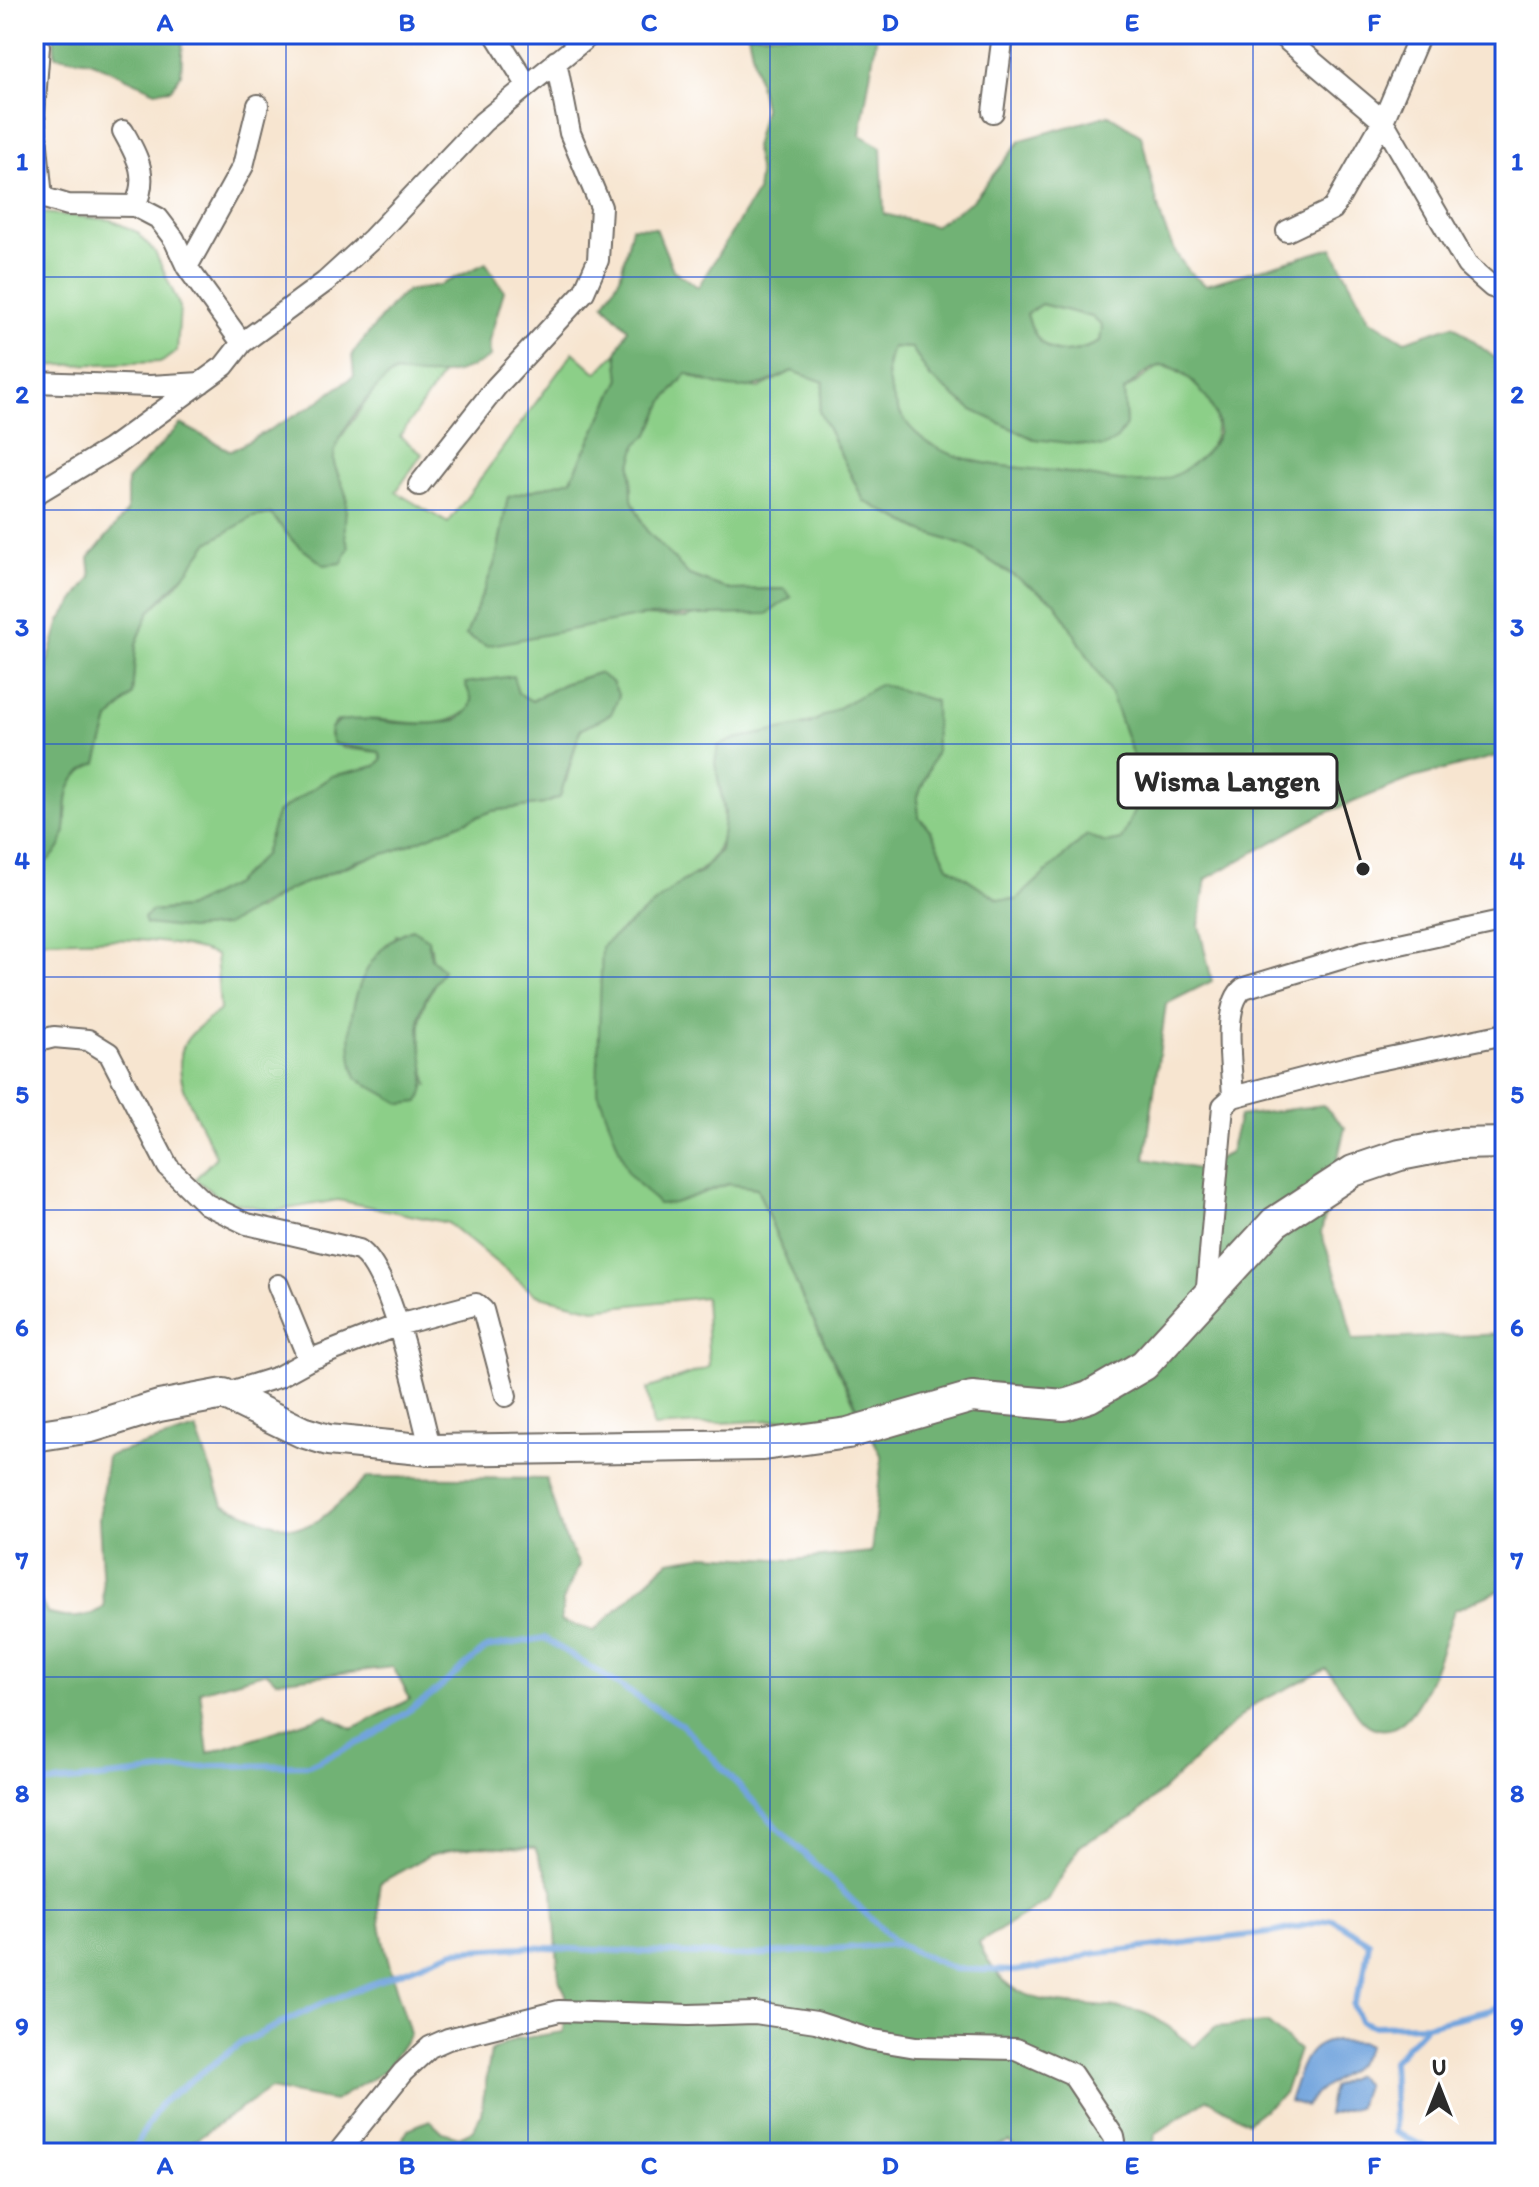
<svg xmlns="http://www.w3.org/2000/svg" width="1539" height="2187" font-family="Itim,sans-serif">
<rect width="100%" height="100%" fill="#fff"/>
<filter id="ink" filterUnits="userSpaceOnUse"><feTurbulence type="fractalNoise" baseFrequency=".0125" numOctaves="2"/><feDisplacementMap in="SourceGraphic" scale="16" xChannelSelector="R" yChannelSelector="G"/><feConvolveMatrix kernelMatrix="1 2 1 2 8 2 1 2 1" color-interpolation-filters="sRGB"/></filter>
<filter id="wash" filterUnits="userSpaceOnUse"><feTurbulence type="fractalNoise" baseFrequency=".006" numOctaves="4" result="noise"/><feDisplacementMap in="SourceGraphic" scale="32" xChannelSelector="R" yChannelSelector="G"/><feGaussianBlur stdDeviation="1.8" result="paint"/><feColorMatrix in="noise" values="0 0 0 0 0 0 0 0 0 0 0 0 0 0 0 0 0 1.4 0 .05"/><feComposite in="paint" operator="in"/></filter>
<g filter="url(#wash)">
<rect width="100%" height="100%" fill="#f7e5d0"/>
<path fill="#8ccf88" stroke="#5c7d5a" stroke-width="2" fill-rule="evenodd" d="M34,212L111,220L137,232L155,252L180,307L177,351L162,362L34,366Z
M1041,304L1092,317L1103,326L1100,342C1064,359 1039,357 1027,314Z
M892,347L912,348L930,377L972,410L1034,439L1126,425L1124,391L1160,366C1179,368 1198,385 1208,400C1230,435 1204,464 1169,478C1135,491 1096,476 1061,472C1001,465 919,467 894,400C886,380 885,368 892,347Z
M573,352L597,373L617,352L620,379L571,480L508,497L496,560L466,635L642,616L686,618L785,589L730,590L689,575L646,530L632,500L631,465L636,444L649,434L664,401L687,373L703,381L759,388L792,371L825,382L819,411L864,501L920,530L968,547L1055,602L1111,694L1133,756L1136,807L1122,840C1082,846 1046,875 1016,901L998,899L948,866L931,831L919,817L917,799L936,751L827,716L791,729L735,739L715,763C725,815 738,854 681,882L658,1204L674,1203L728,1184L757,1188L801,1295L860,1415L653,1427L647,1389L709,1367L705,1297L594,1309L536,1295L448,1223L338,1200L275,1211L223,1200L195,1179L216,1157C204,1123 168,1083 184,1045C189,1032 210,1019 220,1010L216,955C159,934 101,940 42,941L34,932V871C41,865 53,857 58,850C77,819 49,783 97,762L109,720L132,695L136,644L149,612L175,587L208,543L253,517L271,514L294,542L324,565L349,547L343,532L347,497L334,464V447L380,382L396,372L443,374L400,436L422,454L396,492L448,523ZM597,673L612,682L580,730L566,781L544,804L492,811L441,829L288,890L258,910L151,911L186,908L234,885L264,855L277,813L332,776L376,766L382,759L379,752L343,748L330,736L331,728L337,721C352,721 369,718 383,720C410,723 450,730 470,708L472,700L518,693L532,701L563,684ZM396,935L431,947L434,987C411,1016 421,1052 428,1086Z"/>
<path fill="#71b274" stroke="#4e6e50" stroke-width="2" fill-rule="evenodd" d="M54,34H175L183,39L181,74L171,89L155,91L90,61L55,56Z
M748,34H877L860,135L881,147L884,214L934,226L972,201L1021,140L1109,115L1141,135C1154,183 1160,257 1206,285L1332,248L1369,319L1405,341L1453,325L1505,366V754L1413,778L1321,815L1206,879L1199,926L1212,981L1166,1004L1145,1159L1198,1169L1230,1153L1239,1116L1323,1105L1345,1127L1321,1233L1340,1286L1353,1340L1505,1334V1588L1454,1610C1443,1641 1419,1747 1372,1727C1353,1719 1344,1684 1326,1669L1253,1705L1134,1817L1080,1845L1048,1900L979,1943C1010,2019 1073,1998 1137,2011C1155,2014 1180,2035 1194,2047L1215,2027L1267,2023L1299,2050L1284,2094L1248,2122L1208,2099L1155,2134L1152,2153H1021L1010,2141L973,2153H394L408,2129L430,2120L443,2132L459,2137L474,2130L481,2113L491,2051L517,2039L564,2032L566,1994L559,1980L553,1889L535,1848L476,1846L446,1851L430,1855L380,1883C371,1924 399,1993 410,2034L386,2070L334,2101L270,2089L175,2153H34V1588L47,1613C64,1619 90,1620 104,1606L99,1519L107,1456L196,1429L223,1504C307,1539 301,1539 368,1477L546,1479L563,1534L579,1565L563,1601L561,1621L594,1631L669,1561L706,1555L793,1560L871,1552L882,1457L801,1295L757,1188L728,1184L674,1203L658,1204L628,1173L597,1089L602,946L681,882L700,873L720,850L725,813L715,763L718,746L735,739L809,724L881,684L935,701L936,751L917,799L919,817L931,831L948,866L998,899L1016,900L1087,835L1105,843L1121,840L1136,807L1133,756L1111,694L1055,602L968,547L920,530L864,501L819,411L824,382L792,371C751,393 731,393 687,373L664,401L649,434L637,444L631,465L632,500L646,530L689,575L730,590L785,589L791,597L767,614L642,616L486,646L466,635L496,560L508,497L571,480L620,379L617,352L628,329L604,304L620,277L632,227L656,228L673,270L698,287L757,192L759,174L754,147L764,108ZM1041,304L1092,317L1102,326L1100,342C1064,359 1038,357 1027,314ZM892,347L912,348L930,377L972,410L1034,439L1103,447L1117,439L1126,425L1124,391C1134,382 1146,370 1159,366C1182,360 1223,410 1218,433C1214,449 1194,463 1181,472C1145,493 1100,476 1061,472C1001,465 919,467 894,400C886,380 884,367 892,347ZM393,1667L410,1699L353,1729L326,1715L208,1753L200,1691L267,1672L276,1681Z
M486,263L504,291L489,341L490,357C461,377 429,378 395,372C375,385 331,437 334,463C336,475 346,487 346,498C347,518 341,528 349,547L342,563L324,565L294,542L271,514L253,517L208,543L187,572L149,612L136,644L132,695L109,720L97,763C49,783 77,820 58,850C53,857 41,866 34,871V708L60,621L91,577L89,558L127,512V480L181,424L231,451L312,406L354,376L352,354L394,302L407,291L440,285Z
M598,673L612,682L619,696L611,714L580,730L560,797L544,804L492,811L391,852L357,861L288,890L225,926L190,929L146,924L144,918L151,911L186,908L234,884L264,855L277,813L332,776L376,766L382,759L379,752L334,744C314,708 383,722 399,723C415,724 440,725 456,720C462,718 466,713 470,708L472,700L465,683L513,676L518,693L532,701L563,684Z
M412,929L428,939L431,958L443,970C435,985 423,998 420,1015C415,1046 434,1074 419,1102L402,1104L356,1078C340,1027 357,949 412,929Z"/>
<path fill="#72a4dd" stroke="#4e6884" stroke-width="2" d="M1333,2041L1360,2042L1368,2046C1357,2075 1322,2080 1306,2106L1289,2101C1299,2076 1301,2044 1333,2041Z
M1355,2075L1365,2085L1358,2107L1327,2115L1332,2087Z"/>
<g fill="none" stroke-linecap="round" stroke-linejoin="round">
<path stroke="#72a4dd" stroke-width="6" d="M34,1788L42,1784L211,1766L309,1765L369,1738L431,1695L486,1648L544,1638L682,1725L780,1830L897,1944
M131,2153L161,2103L241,2043L321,2004L454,1951L523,1947L741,1956L897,1944L954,1969L1015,1971L1066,1963L1091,1954L1276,1932L1332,1919L1369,1942L1363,1980L1353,2005L1360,2021L1374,2026L1427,2025
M1428,2153L1427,2148L1395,2132L1392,2062L1427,2025L1491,2010L1505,2002"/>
</g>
</g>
<g filter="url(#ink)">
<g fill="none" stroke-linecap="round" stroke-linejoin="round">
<defs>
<path id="street" d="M35,34L39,46L34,114L42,198
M495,34L526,83
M1280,34L1383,121L1420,34
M993,112L1003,34
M1383,121L1467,265L1492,287L1505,291
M123,131C138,158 149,176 135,206
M34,195L68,205L135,206L158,218L174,239L187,267L242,343
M1287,231L1333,209L1383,121
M187,267L243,166L258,105
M34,382L150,386L201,383
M419,485L496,387L584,292L598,260L601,207L570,133L556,61
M34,495L110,449L224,366L242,343L325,282L372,239L483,122L591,34
M34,1042L54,1037L88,1040L109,1053L168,1167L206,1204L247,1224L359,1250C393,1271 419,1408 431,1450
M1233,1097C1232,1069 1221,1005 1244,988L1363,952L1505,921
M278,1285L309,1360
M1206,1298L1223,1106L1233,1097L1359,1064L1505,1034
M224,1394L278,1377L309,1360L398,1325L476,1304L483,1310L506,1396
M338,2153L403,2072L430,2047L448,2039L559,2011L689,2015L755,2013L816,2022L868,2039L916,2047L1016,2049L1072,2074L1114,2137L1117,2153"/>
<path id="secondary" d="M34,1436L91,1427L159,1406L224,1394L302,1432L328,1440L431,1450L763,1445L848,1433L972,1397L1064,1405L1089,1397L1144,1365L1275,1222L1353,1171L1400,1155L1457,1144L1505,1143"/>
</defs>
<use href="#street" stroke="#726c65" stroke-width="24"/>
<use href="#secondary" stroke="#726c65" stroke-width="34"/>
<use href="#street" stroke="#fff" stroke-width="20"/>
<use href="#secondary" stroke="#fff" stroke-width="30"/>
</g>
</g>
<path fill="none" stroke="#1d4ed8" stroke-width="2" stroke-opacity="0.55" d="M286,34V2153M528,34V2153M770,34V2153M1011,34V2153M1253,34V2153M34,277H1505M34,510H1505M34,744H1505M34,977H1505M34,1210H1505M34,1443H1505M34,1677H1505M34,1910H1505"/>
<path fill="none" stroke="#2b2b2b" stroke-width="3" d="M1363 869L1337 781"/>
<circle fill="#2b2b2b" stroke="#fff" stroke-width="3" cx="1363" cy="869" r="8"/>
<rect fill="#fff" stroke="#2b2b2b" stroke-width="3" x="1118" y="754" width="219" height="54" rx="8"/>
<g font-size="30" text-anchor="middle" font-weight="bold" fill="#2b2b2b">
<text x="1227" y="791">Wisma Langen</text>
</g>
<rect width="1539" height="2187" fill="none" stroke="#fff" stroke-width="88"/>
<g transform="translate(1439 2087)" stroke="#ffffff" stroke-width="6" paint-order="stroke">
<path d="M0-6L14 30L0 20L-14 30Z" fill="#2b2b2b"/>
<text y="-12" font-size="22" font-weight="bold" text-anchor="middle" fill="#2b2b2b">U</text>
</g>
<rect x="44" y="44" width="1451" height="2099" fill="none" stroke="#1d4ed8" stroke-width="3"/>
<g font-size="26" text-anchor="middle" font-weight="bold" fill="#1d4ed8">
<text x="165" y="31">A</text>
<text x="407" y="31">B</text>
<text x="649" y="31">C</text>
<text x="890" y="31">D</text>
<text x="1132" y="31">E</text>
<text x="1374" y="31">F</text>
<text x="22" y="170">1</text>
<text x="1517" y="170">1</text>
<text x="22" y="403">2</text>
<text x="1517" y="403">2</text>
<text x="22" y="636">3</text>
<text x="1517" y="636">3</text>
<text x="22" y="869">4</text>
<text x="1517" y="869">4</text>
<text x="22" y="1103">5</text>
<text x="1517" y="1103">5</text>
<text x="22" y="1336">6</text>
<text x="1517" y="1336">6</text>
<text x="22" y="1569">7</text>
<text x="1517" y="1569">7</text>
<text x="22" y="1802">8</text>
<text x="1517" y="1802">8</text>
<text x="22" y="2035">9</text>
<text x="1517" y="2035">9</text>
<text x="165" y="2174">A</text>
<text x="407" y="2174">B</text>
<text x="649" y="2174">C</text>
<text x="890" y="2174">D</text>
<text x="1132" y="2174">E</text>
<text x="1374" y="2174">F</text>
</g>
</svg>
